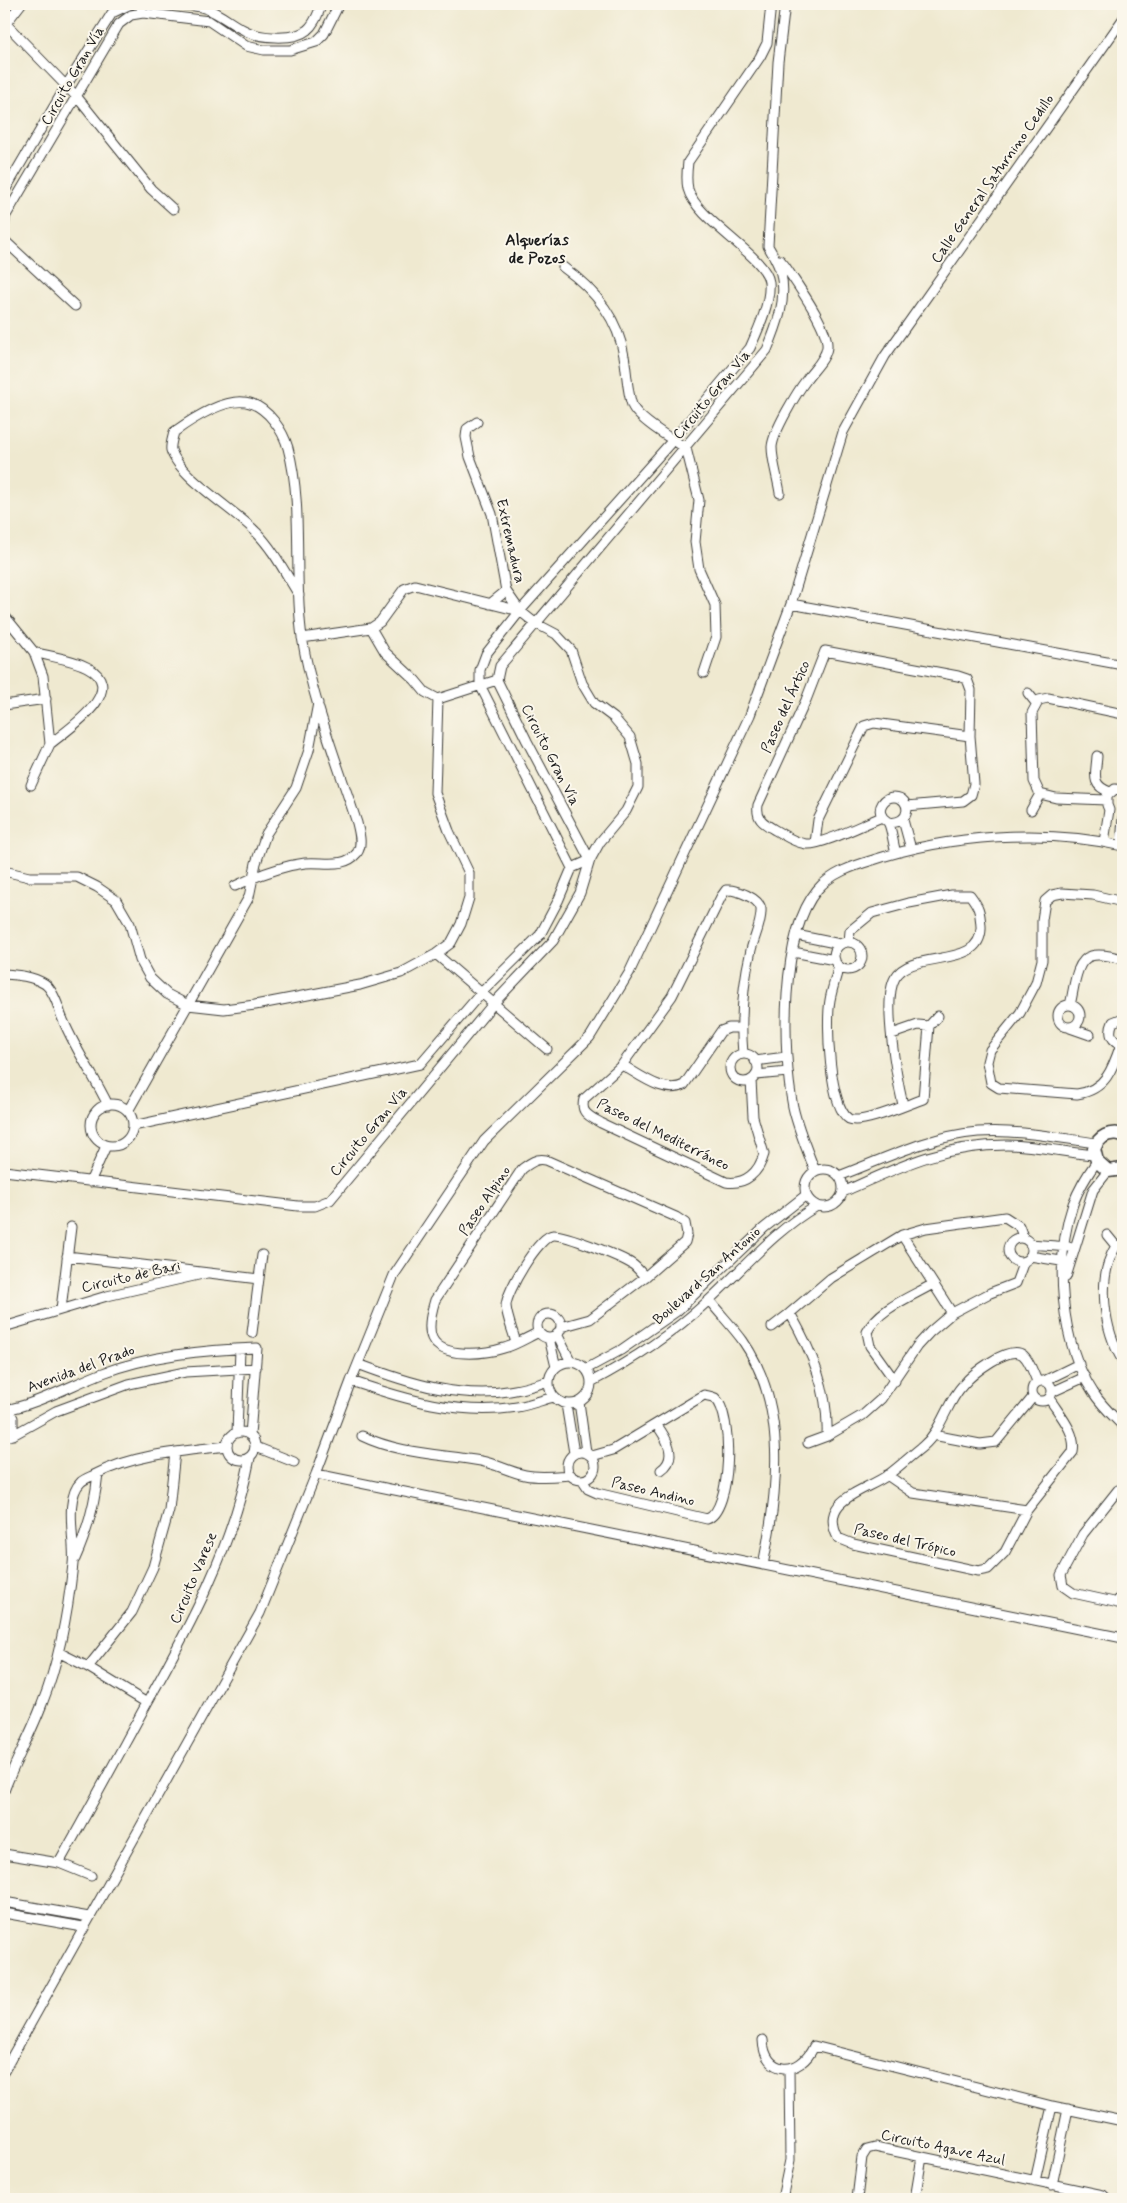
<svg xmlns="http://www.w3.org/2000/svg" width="1127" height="2203" font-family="Mynerve,sans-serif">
<rect width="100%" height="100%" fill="#fbf7ec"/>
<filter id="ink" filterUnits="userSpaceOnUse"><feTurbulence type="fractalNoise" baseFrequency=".02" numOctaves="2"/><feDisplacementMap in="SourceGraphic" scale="10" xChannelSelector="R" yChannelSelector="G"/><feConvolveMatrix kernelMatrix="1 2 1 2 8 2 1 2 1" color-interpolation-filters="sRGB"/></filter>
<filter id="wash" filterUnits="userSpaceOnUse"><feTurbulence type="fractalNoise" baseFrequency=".0096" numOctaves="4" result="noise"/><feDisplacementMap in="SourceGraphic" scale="20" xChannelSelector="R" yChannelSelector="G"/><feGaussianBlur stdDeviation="1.12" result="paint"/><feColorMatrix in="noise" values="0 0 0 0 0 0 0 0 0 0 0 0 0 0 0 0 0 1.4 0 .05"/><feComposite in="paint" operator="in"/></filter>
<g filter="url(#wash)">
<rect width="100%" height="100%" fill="#efe9d0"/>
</g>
<g filter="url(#ink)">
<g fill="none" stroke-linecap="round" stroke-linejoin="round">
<defs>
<path id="street" d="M140,4L143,13
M165,4C178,5 195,4 207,9C221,14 231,24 244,30C258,38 294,41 307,30C315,24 318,13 322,4
M6,24L77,97L151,189L173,209
M4,26L21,4
M4,192L66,86L112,13L131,4
M4,235L5,217L119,24L131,15L143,13L209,21L246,46L264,50H290L316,42L324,34L339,4
M4,240L75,306
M777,260H780L785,266C796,283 829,328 827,347C826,359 813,370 807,379C797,392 773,432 772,447C772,461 778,479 780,493
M563,267C594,289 618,318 624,356C627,372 627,391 632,405C637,419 673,440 686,448L699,500L695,542L699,569L715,605L716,637L704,673
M477,422L467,429L466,437L470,457L492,514L506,591L520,611
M490,604L506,591
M791,604L1123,665
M4,615L34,652L43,676L50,744L31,785
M371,628L385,652L415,680L425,692L438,699
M302,638L371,628L380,622L404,589L415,585L520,611L535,623L556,634L571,650L582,683L594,703L614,718L630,737L638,764V787L626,811L600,842L590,860L572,868
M34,652C51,657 72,659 87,667C130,690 68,729 50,744
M1028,693L1036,703
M438,699L497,680
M4,705L46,699
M1097,756C1096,774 1090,785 1110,792
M1106,800L1056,798L1040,794L1034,781L1032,713L1039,700L1048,698L1123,714
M1031,810L1040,794
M882,817C866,823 821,846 806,844C795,843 784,835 775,830C763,823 756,819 758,805L806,700L825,651L958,676L967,679L971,690L970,736L974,784L971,795L963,801L907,806
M903,820L911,849
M888,822C912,826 912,797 894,797C884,797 877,808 882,816C883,819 886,820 888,822C892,829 893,844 896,853
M1104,842L1109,810L1107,805V796L1115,789L1123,790
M815,843L818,820L864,726L874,723L970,736
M1121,845L1123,818
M4,871L29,877H77L97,887L116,900L130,924L140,960L150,978L167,994L188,1005L224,1009L255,1005L360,985L401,973L436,954L451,943L461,924L469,898V873L449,831L435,793L438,699
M235,886C256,876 281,866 305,863C323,861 344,869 357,853C363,845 359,832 357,823C337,762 312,700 302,637C293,577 304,507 288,448C283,431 269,409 250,403C227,396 192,419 174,432C173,437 170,445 171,450C179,477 235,510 256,532C274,550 285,573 299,595
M796,935L840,944
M849,942L850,931L872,913L909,903L952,895H970C979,907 980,911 981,926C983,971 911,948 895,978C882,1000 897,1079 903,1105
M834 956a14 14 0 1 1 28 0a14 14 0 1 1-28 0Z
M793,952L835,960
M436,954L547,1049
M839,966C836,977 832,989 830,1000C826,1022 829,1107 849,1119C862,1125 908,1104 923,1099L929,1026L918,1025L892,1034
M4,974C18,975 32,976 45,984C53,990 58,1005 61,1015C73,1046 93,1074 108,1105
M1070,1005C1074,991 1075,960 1091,956C1100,953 1114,957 1123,959
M1058 1016a11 11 0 1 1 22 0a11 11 0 1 1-22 0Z
M1123,1018L1113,1022C1108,1033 1111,1042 1123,1044
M929,1026L938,1016
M1070,1028L1090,1035
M1121,1044C1113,1068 1106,1090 1077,1094L999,1088L991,1083L987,1062L990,1050L1020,1013L1036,983L1042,960V920L1045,901L1052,895L1062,893L1093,895L1123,902
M743,1054C740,1020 743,984 751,950C754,937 762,923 761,909C759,898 736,889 726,890L721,897L672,996L622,1065L584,1099C580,1113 589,1116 601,1123L726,1182C746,1185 759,1172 764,1154L753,1117L751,1080
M730 1068a14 14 0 1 1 28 0a14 14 0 1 1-28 0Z
M755,1061L786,1057
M420,1064L481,993L540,935L558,901L572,868L480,685V670L486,654L520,611L673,440L750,348C758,330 771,302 769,282C766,256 696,220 688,189C686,180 687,170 688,162L760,57L767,43L771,4
M622,1065C640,1075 664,1095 684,1085L721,1031L729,1028H741
M756,1075L788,1072
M91 1125a21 21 0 1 1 42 0a21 21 0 1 1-42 0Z
M128,1111L249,897L256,863L266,834L296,788L309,750L318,703
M133,1126L420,1064
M1097,1161C1087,1175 1079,1188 1073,1204C1054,1260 1060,1342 1093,1392C1101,1405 1112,1415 1123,1426
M805 1188a19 19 0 1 1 38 0a19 19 0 1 1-38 0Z
M4,1171L298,1206H315L330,1200L493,1004L553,941L580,893L590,860L527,741L497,680L500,666L767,350C777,326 787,300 781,274C779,264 773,255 768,246L778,62L785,4
M815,1171C807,1150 798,1129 793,1107C782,1051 780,935 817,890C831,873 853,866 873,860C949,835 1045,828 1123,846
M839,1176C884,1159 929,1136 978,1132C1017,1129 1058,1138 1096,1143
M90,1182L106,1146
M843,1192C901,1166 942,1145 1007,1145C1034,1145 1067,1153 1095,1155
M902,1235L952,1313
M1107,1235L1116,1246
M1008 1250a12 12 0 1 1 24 0a12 12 0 1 1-24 0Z
M1030,1244L1069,1247
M1123,1245L1116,1246C1096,1278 1104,1331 1123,1361
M67,1256L259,1279
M1030,1256L1067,1262
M1024,1261L1016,1283L990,1293L952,1313L930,1332L917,1346L881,1399L863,1415L827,1436C829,1391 812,1352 790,1313L831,1278L902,1235L926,1228L1005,1217L1019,1226L1024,1239
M1066,1277L1093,1190L1108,1171
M709,1300C720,1314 733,1327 743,1341C788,1406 778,1493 763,1565
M61,1309L71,1227
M537 1326a12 12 0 1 1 24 0a12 12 0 1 1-24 0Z
M4,1327L107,1296L207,1273
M772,1327L790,1313
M539,1332C528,1337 516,1345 504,1348C485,1354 442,1359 432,1338C427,1327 432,1310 435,1300L522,1169C530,1163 536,1158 546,1160L676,1217L685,1223L687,1234L685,1242L645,1277L590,1319L561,1327
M252,1333L262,1255
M557,1334L571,1362
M549,1338L556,1367
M516,1343C513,1331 507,1318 506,1306C506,1292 539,1236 553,1235C565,1234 621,1257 632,1264C637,1267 641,1273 645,1277
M549 1383a21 21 0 1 1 42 0a21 21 0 1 1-42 0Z
M358,1364C408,1383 461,1400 515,1390C527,1388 538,1384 549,1381
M586,1369L621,1350L677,1311L764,1228L806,1195
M1032 1391a10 10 0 1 1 20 0a10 10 0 1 1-20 0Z
M351,1381C404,1399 459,1416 517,1407C529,1405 542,1400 554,1397
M895,1381L870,1346L867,1332C879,1308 911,1297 933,1284
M1037,1381C1033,1373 1030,1361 1023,1355C1009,1344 972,1374 963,1385C946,1403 942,1430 923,1446C912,1455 900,1466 888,1475C864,1492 818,1499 838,1538L853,1544L978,1571L988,1569L1005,1552L1027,1510L1073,1452C1077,1433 1059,1414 1049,1398
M1044,1381L1079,1364
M591,1382C633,1360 672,1334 708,1301C743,1269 775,1230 817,1206
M1052,1392L1085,1377
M579,1402L586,1452
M566,1404L574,1453
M4,1410C33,1406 72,1385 100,1374C150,1355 204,1350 257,1348L250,1435
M8,1410L13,1418V1435
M656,1424C666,1437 679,1458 661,1470
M227 1446a14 14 0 1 1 28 0a14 14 0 1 1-28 0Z
M237,1433L240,1349
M933,1435L980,1444L996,1442L1033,1397
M362,1436C399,1454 441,1454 481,1461C496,1464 510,1472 525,1475C540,1478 556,1476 571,1475
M4,1437L13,1435L56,1411L129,1384L185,1372L256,1368
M808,1443L827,1436
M256,1447L294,1462
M567 1466a14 14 0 1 1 28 0a14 14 0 1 1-28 0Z
M316,1474L1123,1638
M887,1475L913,1493L1027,1510
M582,1480L588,1489L597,1493L707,1519C732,1511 734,1414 715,1398C711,1396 708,1396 704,1395L613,1450L592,1456
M1123,1488L1118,1490L1083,1534L1061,1575L1063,1586L1073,1593L1123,1604
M75,1559C88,1530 95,1505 98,1473
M1117,1603L1123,1592
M60,1653L88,1667L147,1703
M88,1667L132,1612L153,1567L169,1510L175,1452
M4,1791C15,1761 31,1734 42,1704C60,1659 68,1612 73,1564C76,1543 63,1499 81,1482C84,1479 90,1477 94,1475C134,1454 183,1451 227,1446
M4,1854L59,1863L91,1876
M59,1863C89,1810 118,1756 147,1703C190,1626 233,1546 250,1458
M4,1902L89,1917
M4,1913L83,1927
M763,2040C764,2075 800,2078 814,2046L1052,2106L1123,2121
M4,2071L260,1613L316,1474L351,1381L394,1275L484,1141L590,1037L629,973L750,715L791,604L843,432L885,356L1123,19
M1035,2181L1052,2106
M1052,2185L1068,2109
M782,2199L790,2160L789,2069
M857,2199L862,2157L867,2149L875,2147L1103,2195L1107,2199
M915,2199L922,2157"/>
<path id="secondary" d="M1123,1135C1110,1131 1099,1136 1094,1149L1097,1161L1108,1171L1123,1169"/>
</defs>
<use href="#street" stroke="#3c3b37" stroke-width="11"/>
<use href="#secondary" stroke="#3c3b37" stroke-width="15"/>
<use href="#street" stroke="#fff" stroke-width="9"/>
<use href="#secondary" stroke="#fff" stroke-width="12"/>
</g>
</g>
<g text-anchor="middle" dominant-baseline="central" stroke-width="4" stroke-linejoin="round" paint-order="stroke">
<g font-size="15" fill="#1c1c1c" stroke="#fbf7ec">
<text transform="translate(73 76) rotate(-60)">Circuito Gran Vía</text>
<text transform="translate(993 179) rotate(-55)">Calle General Saturnino Cedillo</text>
<text transform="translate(712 395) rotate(-50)">Circuito Gran Vía</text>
<text transform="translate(510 541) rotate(77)">Extremadura</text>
<text transform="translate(786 707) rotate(-66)">Paseo del Ártico</text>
<text transform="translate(550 755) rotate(63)">Circuito Gran Vía</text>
<text transform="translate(369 1132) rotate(-50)">Circuito Gran Vía</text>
<text transform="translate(663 1135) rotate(26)">Paseo del Mediterráneo</text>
<text transform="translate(485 1201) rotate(-56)">Paseo Alpino</text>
<text transform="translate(707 1276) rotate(-42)">Boulevard San Antonio</text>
<text transform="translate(131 1277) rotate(-13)">Circuito de Bari</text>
<text transform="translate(81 1369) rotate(-20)">Avenida del Prado</text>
<text transform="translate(653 1492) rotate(13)">Paseo Andino</text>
<text transform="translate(905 1541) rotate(13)">Paseo del Trópico</text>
<text transform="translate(194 1578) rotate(-67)">Circuito Varese</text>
<text transform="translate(943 2148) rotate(12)">Circuito Agave Azul</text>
</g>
<g font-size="16" font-weight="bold" fill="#1c1c1c" stroke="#fbf7ec">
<text x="537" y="240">Alquerías<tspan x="537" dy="18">de Pozos</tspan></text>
</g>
</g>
<rect width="1127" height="2203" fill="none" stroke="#fbf7ec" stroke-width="20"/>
</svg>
